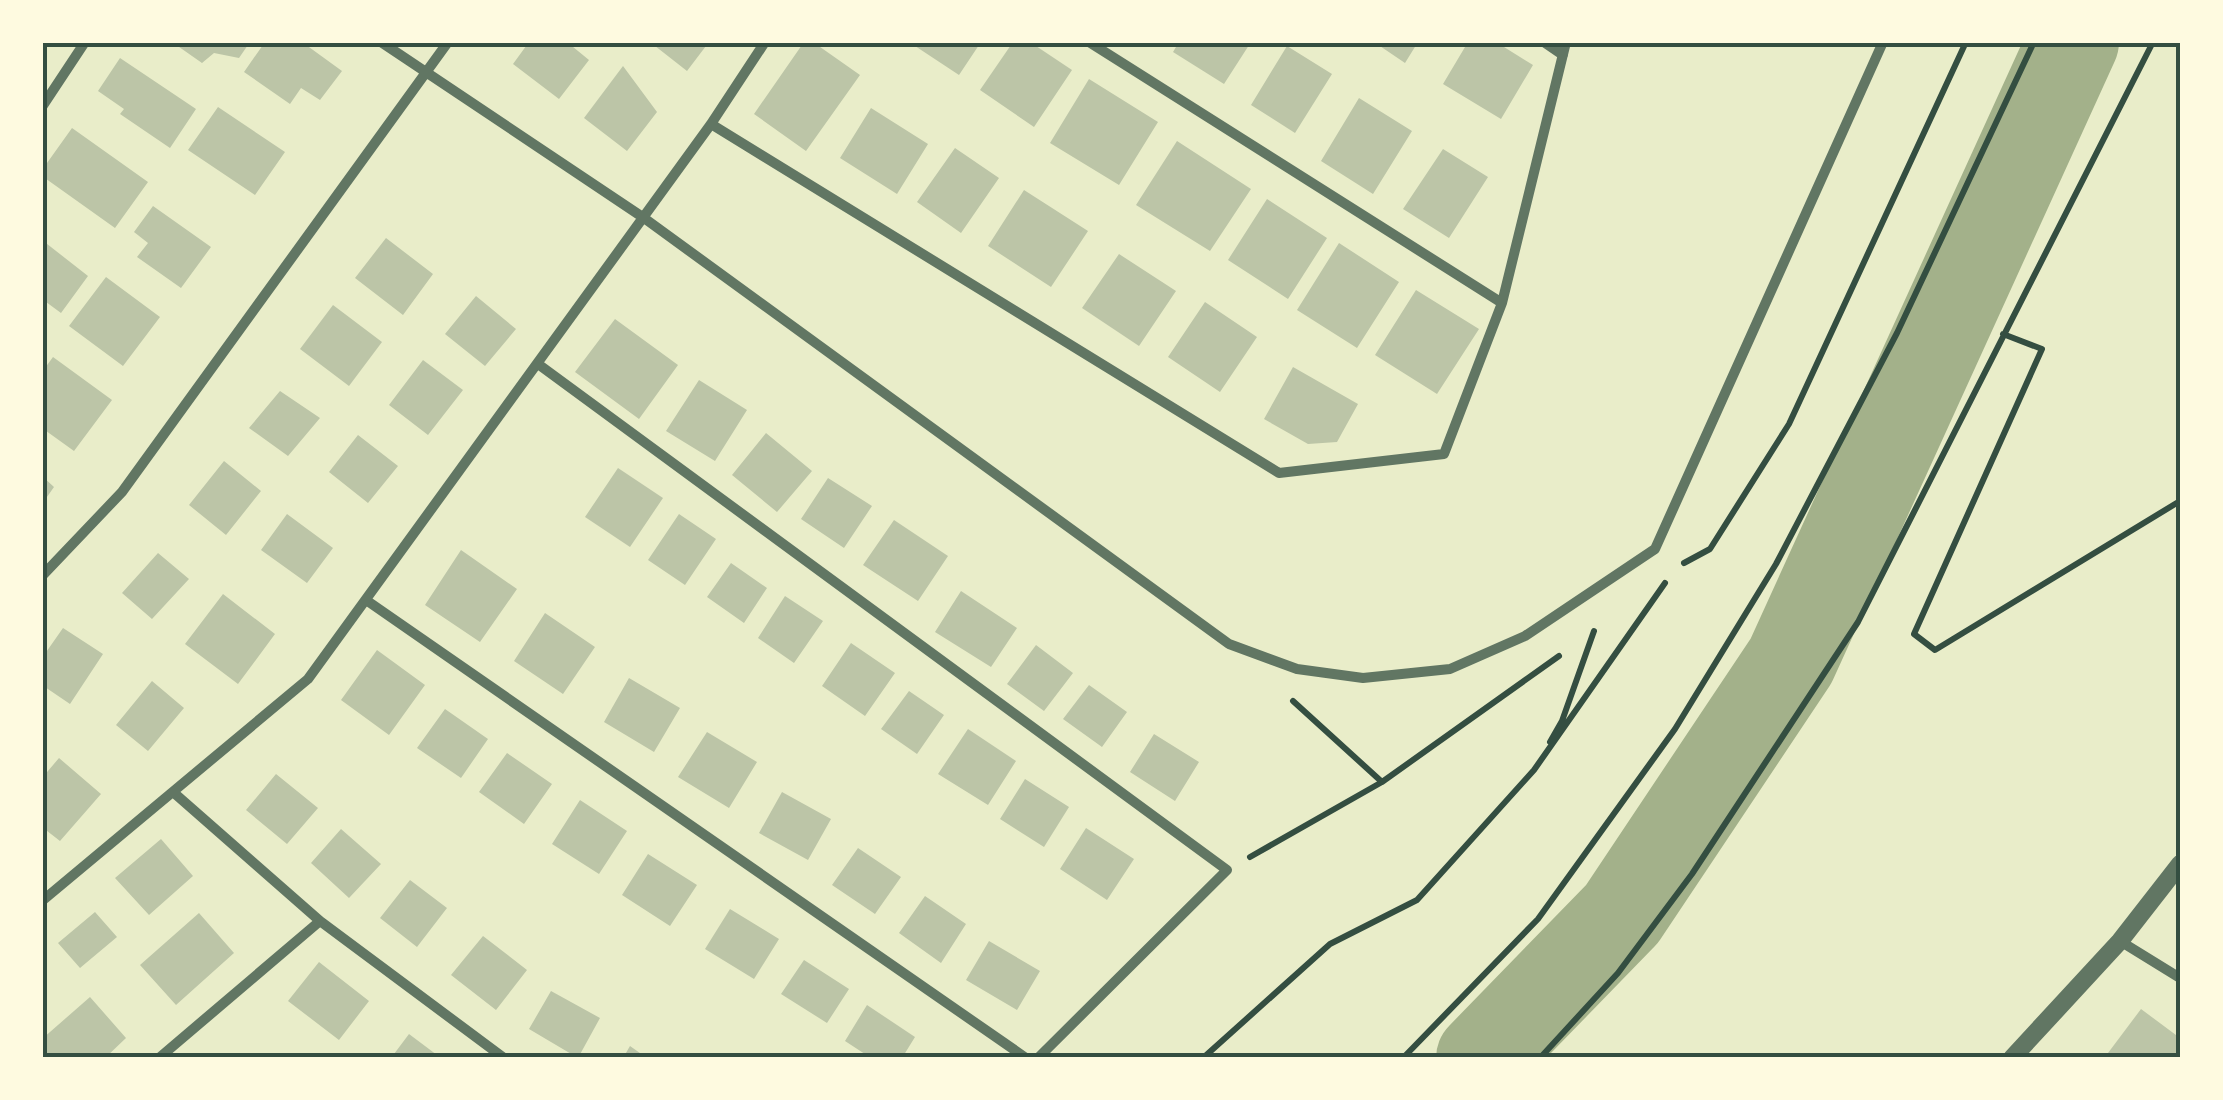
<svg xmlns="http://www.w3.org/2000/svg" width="2223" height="1100" font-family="'Varela Round',sans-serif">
<rect width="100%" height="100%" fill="#e9edc9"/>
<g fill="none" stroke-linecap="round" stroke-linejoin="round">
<path stroke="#a3b18a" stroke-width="92" d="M1482,1058L1622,914L1791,661L2073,42"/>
</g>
<path fill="#bcc5a7" d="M172,42H250L239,58L214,53L202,63Z
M265,42H302L342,71L320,100L301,88L290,104L244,72Z
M529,42H567L589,60L559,99L513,64Z
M650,42H709L687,71Z
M804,42H813L860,75L806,151L754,114Z
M909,42H981L959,75Z
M1013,42H1030L1072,70L1034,127L980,90Z
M1179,42H1251L1224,84L1173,52Z
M1374,42H1418L1405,63Z
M1468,42H1496L1533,65L1501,119L1443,84Z
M1287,46L1332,74L1295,133L1251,105Z
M120,58L196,109L170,148L120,114L124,109L98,91Z
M623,66L657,112L627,151L584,118Z
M1089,79L1158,122L1119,185L1050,143Z
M1359,98L1412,131L1373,194L1321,161Z
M218,107L285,152L255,195L188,150Z
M871,108L928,144L897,194L840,158Z
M72,128L148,182L115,228L42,176V170Z
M1177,141L1251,189L1210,251L1136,205Z
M955,148L999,178L961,233L917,202Z
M1443,149L1488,177L1449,238L1403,209Z
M1024,190L1088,231L1051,287L988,246Z
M1267,199L1327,238L1288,299L1228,260Z
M153,206L211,247L181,288L137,257L148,243L134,232Z
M386,238L433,274L403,315L355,278Z
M42,240L88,276L61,313L42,299Z
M1339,243L1399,282L1357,348L1297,310Z
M1119,254L1176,291L1139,346L1082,308Z
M106,277L160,317L123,366L69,326Z
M1416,290L1479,329L1437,394L1375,355Z
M476,296L516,329L485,366L445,334Z
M1205,302L1257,337L1220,392L1168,357Z
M333,305L382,342L349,386L300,349Z
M615,319L678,365L639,419L575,372Z
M53,357L112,400L74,451L42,428V372Z
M423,360L463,390L428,435L389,405Z
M1293,367L1358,404L1337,442L1308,444L1264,419Z
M699,380L747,410L715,461L666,431Z
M280,391L320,418L288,456L249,428Z
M766,433L812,471L777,512L732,475Z
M358,435L398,466L368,503L329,472Z
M224,461L261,491L226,535L189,505Z
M618,468L663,498L630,547L585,517Z
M42,476L54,487L42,504Z
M828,478L872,506L844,548L801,519Z
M287,514L333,548L307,583L261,550Z
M679,514L716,539L685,585L648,560Z
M894,520L948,556L918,601L863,565Z
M461,550L517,589L480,642L425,605Z
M158,553L189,579L152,619L122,593Z
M731,563L767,588L744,623L707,597Z
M961,591L1017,628L991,667L935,632Z
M223,594L275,634L238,684L185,644Z
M785,596L823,621L794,663L758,638Z
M545,613L595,647L563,694L514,661Z
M63,628L103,654L70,704L42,685V658Z
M851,643L895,673L865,716L822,686Z
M1036,645L1073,673L1044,711L1007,684Z
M377,650L425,685L389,735L341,700Z
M629,678L680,708L654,752L604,722Z
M152,681L184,708L148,751L116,725Z
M1089,685L1127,712L1102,747L1063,719Z
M909,691L944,715L917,754L881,729Z
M445,709L488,739L461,778L417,748Z
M968,729L1016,761L988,805L938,774Z
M707,732L757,762L729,808L678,777Z
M1154,734L1199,762L1175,801L1130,772Z
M507,753L552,784L524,824L479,792Z
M59,758L101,794L60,841L42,827V778Z
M276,774L318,808L287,844L246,810Z
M1025,779L1069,807L1044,847L1000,819Z
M782,792L831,819L808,860L759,833Z
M580,800L627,831L599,874L552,844Z
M1086,828L1134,859L1107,900L1060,869Z
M341,829L381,864L349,898L311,863Z
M161,839L193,876L149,915L115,878Z
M858,848L901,877L875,914L832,885Z
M648,854L697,885L670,926L622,895Z
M410,880L447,908L417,947L380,918Z
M925,896L966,924L941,963L899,933Z
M730,909L779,939L754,979L705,949Z
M95,912L117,937L80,968L58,943Z
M199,913L234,953L176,1005L140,965Z
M483,936L527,970L496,1010L451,975Z
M989,941L1040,971L1017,1010L966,980Z
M804,960L849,989L827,1023L781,994Z
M319,962L369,1001L339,1040L288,1001Z
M551,991L600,1018L578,1058L529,1029Z
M90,997L126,1038L105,1058H42V1039Z
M867,1005L915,1037L902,1058H871L845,1041Z
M2141,1009L2180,1038V1058H2114L2108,1053Z
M409,1034L441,1058H391Z
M630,1046L647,1058H623Z"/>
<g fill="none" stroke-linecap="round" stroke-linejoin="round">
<path stroke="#344e41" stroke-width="6" d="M2003,334L2042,349L1914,634L1935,650L2180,501
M1684,563L1710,549L1789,424L1966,42
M1550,742L1562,721L1594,631
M1382,782L1559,656
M1250,857L1382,782L1293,701
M1203,1058L1330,944L1417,900L1534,770L1665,583
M1403,1058L1538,919L1675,729L1776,564L1897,333L2034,42
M1540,1058L1618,973L1692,874L1858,622L2153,42"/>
<path stroke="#617663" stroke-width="10" d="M381,42L644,218L1229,644L1297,669L1363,678L1450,669L1525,636L1655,549L1883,42
M1089,42L1502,303
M1544,42L1563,55
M42,107L85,42
M711,124L1279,473L1444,454L1502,303L1566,42
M538,364L1227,870L1038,1058
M42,576L122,492L448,42
M366,600L1026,1058
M173,792L320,921L504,1058
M42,901L308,679L711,124L765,42
M2120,941L2180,978
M159,1058L320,921"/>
<path stroke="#617663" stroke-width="18" d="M2012,1058L2120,941L2180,864"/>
</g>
<rect width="2223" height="1100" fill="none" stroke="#fefae0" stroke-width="90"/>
<rect x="45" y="45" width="2133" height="1010" fill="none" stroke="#344e41" stroke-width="4"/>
</svg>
